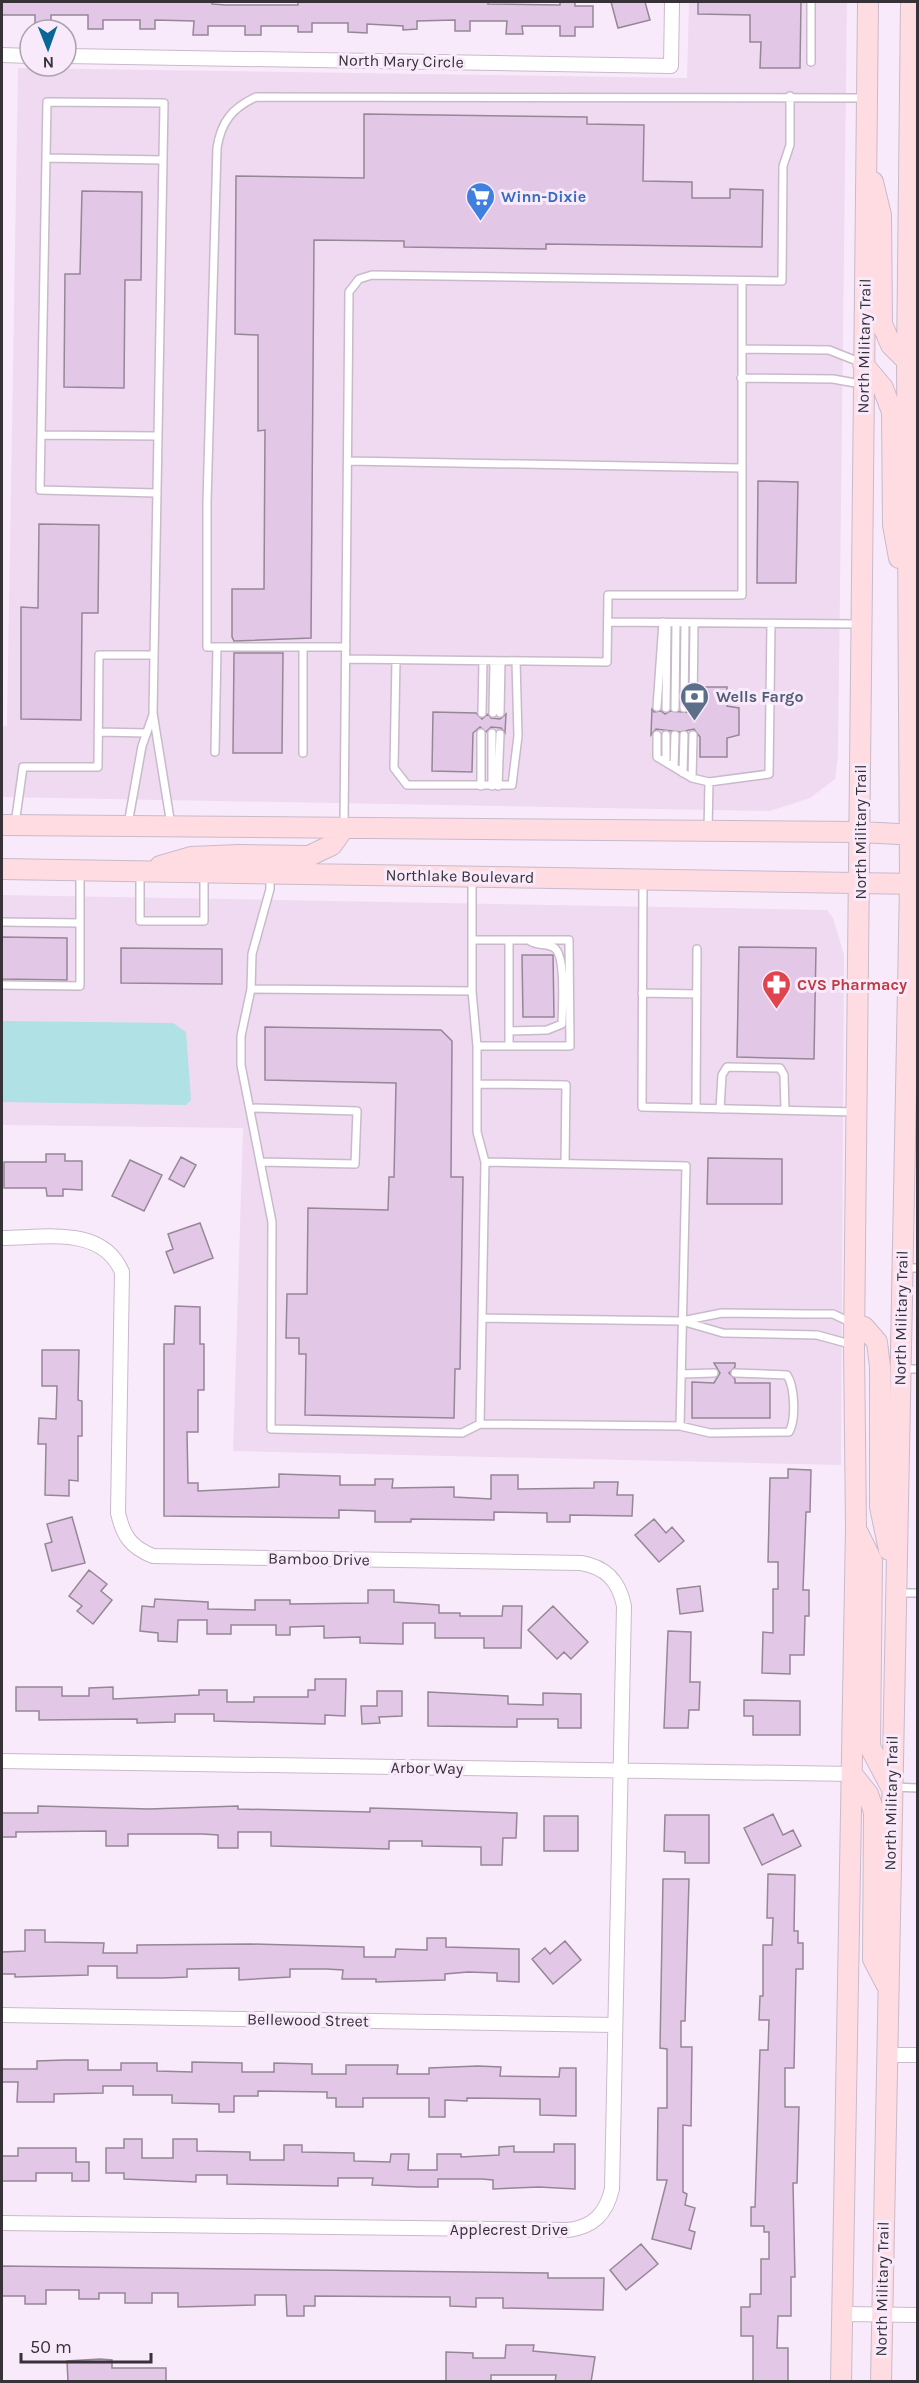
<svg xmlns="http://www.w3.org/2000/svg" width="919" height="2383" font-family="Karla,sans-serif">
<rect width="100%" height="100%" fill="#f9eafb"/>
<path fill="#efdaf2" d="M689,2H847L838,756L835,779L810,798L770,811L2,797V726H7L18,68L687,78Z
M2,895L827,910L833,918L844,955L841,1465L233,1451L243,1128L2,1125Z"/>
<path fill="#afe1e5" d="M2,1021L173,1023L186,1032L191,1100L186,1105L2,1102Z"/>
<path fill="#e3c7e6" stroke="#958796" stroke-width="1.5" d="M2,2H212V4L226,5H298V2H488V4L560,5V2H575V6H593V27H575V36H560V26H522L523,34H506L507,21H470V31H455V20L417,21V29L403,30V26L367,24V33L348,32V23H312V32H298V26H261V35H245V26H208V35H193L194,21L155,20V29H140V20H103V29H88V15H51V24H35V15H2Z
M611,2H645L650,20L618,28Z
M698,2H801L800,68H760L761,42H750V15L698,14Z
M364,114L587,117V124L644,125L643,181L692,182V198H730V189L763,190L762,247L546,244V249L404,247V241L314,240L311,638L234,641L232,637V589H264L265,430L258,431V335L235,334L236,176L364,178Z
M82,191L142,192L141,280H125L124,388L64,387L65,274H80Z
M758,481L798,482L796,583H757Z
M39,524L99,525L98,613H82L81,720L21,719V607L38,608Z
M234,653H283L282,753H233Z
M701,687H727V706L739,708V735L727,738V757H700V737L694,729L680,732L656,729L651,735L652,708L654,712L661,711L665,714L670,711L695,713L700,706Z
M433,712L476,713L482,719L488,714L491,718L500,719L506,714L505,733L501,728L491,727L486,732L480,727L473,733L472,772L432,771Z
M2,937L67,938V980L2,979Z
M739,947L816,948L814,1059L737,1057Z
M121,948L222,949V984L121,983Z
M522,955H553L554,1017H523Z
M265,1027L441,1030L452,1041L451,1177H463L460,1369H455L454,1418L305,1415L306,1354H299V1338H286L287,1294H307L308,1208L388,1210L389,1177H394L396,1083L265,1080Z
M46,1154H65V1161H82V1190L63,1189V1196H47L46,1188H4V1162H46Z
M181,1157L196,1165L184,1187L169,1179Z
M708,1158L782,1159V1204H707Z
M130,1160L162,1175L144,1211L112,1196Z
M200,1223L213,1258L174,1273L166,1252L173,1249L168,1234Z
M175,1306L200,1307V1344H204V1390H198V1432H187L188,1483H198V1491L279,1487V1474L308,1475L340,1476V1485H375V1479H393L392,1488L454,1487V1497L491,1499V1475H518V1489L594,1488V1482H618L617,1495H633L632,1516L570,1515V1522H547V1513L494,1512V1520L411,1519V1522H375V1511L339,1510V1518L164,1516V1344H174Z
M42,1350H79L78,1400L82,1401V1436H78V1481L69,1480V1496L45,1495L46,1444H38L39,1418L56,1419L57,1386H42Z
M714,1363H735V1367L729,1373L735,1379V1383H770V1418H692V1382L714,1383L720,1373Z
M788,1469L811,1470L810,1512H806L804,1563L803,1590H809V1616H805L804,1655H790V1674L762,1673L763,1632L773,1633V1589H778V1562H768L770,1478H788Z
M72,1517L85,1563L52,1571L45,1544L52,1542L47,1524Z
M654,1519L666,1533L672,1527L684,1541L659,1562L635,1535Z
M89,1570L107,1584L101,1591L112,1600L93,1624L77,1611L82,1606L69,1596Z
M700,1586L703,1611L680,1614L677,1589Z
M368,1590H394V1602L439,1605V1613H460V1616H502L503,1606H522L521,1648H484V1638H435V1623H403V1644L360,1643V1637L324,1638V1626L290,1627V1635H276V1625H231V1634H207V1620H178L177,1642L158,1641V1633L140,1631L142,1606L154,1607L155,1599L208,1602V1609L255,1610V1600H290V1604L368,1603Z
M553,1606L588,1642L571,1659L564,1652L557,1659L528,1630Z
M668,1631L691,1632L690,1682H700L699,1710H689L688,1728H664Z
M315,1679H346L345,1716L325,1715V1724L214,1721V1714H175V1722L137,1723V1719L39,1720V1711H16V1687H62V1696H89V1688L113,1687V1699L199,1695V1690H227V1702H254V1697H308V1690H315Z
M377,1691H402V1716L379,1717L380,1723L362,1724L361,1706H377Z
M428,1692L508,1696V1704L543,1705V1693L581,1694V1728H558V1719H517V1727L428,1726Z
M744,1700L800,1701V1735H753V1716H744Z
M38,1806L149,1809L238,1806V1809L370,1812V1808L406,1809L517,1813L516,1838H503L502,1865H481V1847L422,1846V1841H389V1849L271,1846V1832H238V1848H218V1835L203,1834H128V1846H106V1831L16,1832V1837H2V1813H38Z
M773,1814L783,1835L793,1830L801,1846L762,1865L744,1828Z
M665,1815H709V1863H685V1852L664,1851Z
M544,1816H578V1851H544Z
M768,1874L795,1875L794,1931H798V1943H803V1969H796L794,2068H785V2107H799L797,2183H793L795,2277H791V2316H778L777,2348H788V2382H753V2336H741V2307H750V2294H761V2259H769V2232H764V2226H751V2207H755L760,2050H768L769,2020H759L760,1996H763V1945H772L773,1918H767Z
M663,1879H689L685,2021H681V2047H692L691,2126L683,2125V2192L687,2194L685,2205L695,2208L689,2230L695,2232L691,2249L652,2239L667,2180H657L658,2108H667V2049L660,2048Z
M25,1930H45V1942L104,1943L103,1953H137V1945L251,1944L364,1947V1957H395L396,1949L427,1950V1938H446V1947L519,1949V1982L497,1981V1973L468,1972L445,1974V1980L376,1982V1979H342L343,1970L327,1969H290V1977L239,1980V1968L187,1969V1977L162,1978H117V1966H88V1975L15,1977V1974H2V1952L25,1951Z
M565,1941L581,1960L553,1984L532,1959L545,1948L550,1954Z
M65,2060H88V2070H121V2063H157V2071L192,2072V2062L242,2063V2072H274V2063L312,2064V2074H346V2065H398L397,2074H429V2068L478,2066L501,2067L500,2076L559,2077L560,2068H576V2116L540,2115V2099L467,2098V2101L445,2100V2117H429V2098H363V2107H336V2098H327V2092L258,2091V2096H234V2112H219V2104L172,2103V2095H133V2086H103V2093L54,2094V2102H17L18,2082H2V2069H37V2061Z
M124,2139H142V2158H173V2139H197V2151L250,2152V2160H284V2145H302V2152L354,2153V2161L390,2162L391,2154H409L408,2170H437V2154H461V2157L499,2155V2147L514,2146V2152H554V2144H575V2189L539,2187L493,2189V2180L482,2179H438V2187H419L372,2185L373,2178H338V2186L227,2184V2175H196V2182L124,2179V2173H106V2148H124Z
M18,2148H76V2162H89V2181H72V2173H36V2181H2V2156H18Z
M641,2244L658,2264L626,2290L610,2270Z
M2,2266L548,2273V2278H604L603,2310L503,2308V2298H476V2307L450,2306V2297L315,2296V2306H304V2316H287L286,2295H255V2305L178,2307V2293H152V2303H125V2293H99V2299H79V2290H46V2304H25V2296H2Z
M506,2345H534L533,2351L595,2357L591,2382H555L556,2375H491V2382H446V2352L473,2353V2358H505Z
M100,2359L112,2360V2368H166V2382H68L67,2361Z"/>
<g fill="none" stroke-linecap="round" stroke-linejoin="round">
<defs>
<path id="lane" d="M811,62V2
M46,158L163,160
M742,349L829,350L862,363
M741,378L833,379L861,384
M42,435L157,436
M348,461L742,468
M156,493L40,490L47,102L164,103L153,713L171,825
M608,622L859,624
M346,647H207V502L217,148C221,122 232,108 256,97L864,98
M346,659L607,662L608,595H742V281
M396,660L394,768L407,785H512L518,736L516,661
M657,707L663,622
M666,708L667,623
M675,708L676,623
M684,708L685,623
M693,708L694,623
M482,713L483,661
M493,713L494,661
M500,713L501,661
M98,732L146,733
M481,733V786
M657,735V757L692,778L709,782L769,774L771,624
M215,752L217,647
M303,753V647
M666,762V735
M674,767L675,735
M683,773L684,735
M692,778L693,735
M492,786V733
M498,786L500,734
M15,824L23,767H98L99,655H154
M128,824L142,746L153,715
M344,825L349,292L359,279L372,275L782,281L783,166L790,145V96
M708,830L709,782
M140,873V921H204V873
M270,875V889L252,954L251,989L241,1036V1065L272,1222L271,1429L462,1433L480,1424
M472,880V991L477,1046V1132L485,1162L480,1424L680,1426L686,1166L485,1162
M643,881L642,1107L855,1112
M2,922L80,923
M472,940H509
M2,985L80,986V872
M251,989L472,991
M642,993L697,994
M509,1031L547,1030L562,1024C562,1010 567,953 553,947C545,943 538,946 530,941
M477,1046H570L569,940H509V1046
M477,1084L566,1085L565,1163
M250,1108L357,1111L355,1164L261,1162
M696,1108L697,949
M720,1109L722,1075L727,1067L780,1068L784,1075L785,1110
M905,1268H918
M482,1318L682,1321L722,1313L807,1314H833L852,1323
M685,1322L723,1333L817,1335L850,1344
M902,1369H918
M681,1374L714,1373
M680,1426L710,1433L789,1432C796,1420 795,1387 787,1375L735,1373
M899,1593H918
M893,1787L918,1788"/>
<path id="street" d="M2,55L30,56
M66,56L671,66L672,2
M2,1238C44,1238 102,1225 122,1272L118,1513C123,1535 130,1547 153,1556L581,1563C606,1567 619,1581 624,1606L612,2189C606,2214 593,2227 568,2230L2,2223
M2,1761L852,1774
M2,2015L615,2025
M886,2055H918
M842,2314L918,2315"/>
<path id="secondary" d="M873,182L881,215L882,324L891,345L907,361
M863,364L883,388L892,412L893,525L899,558
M2,825L860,832L918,835
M160,866L191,857L239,855L309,856L332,845L344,828
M2,869L918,884
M854,1324L864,1327L877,1342L880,1367V1507L889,1550
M858,1533L872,1561L870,1747L891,1787
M852,1774L868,1794L874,1812L873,1959L886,1984
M841,2382L856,1527L854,1345L868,2
M881,2382L910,884L907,361L911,2"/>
</defs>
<use href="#lane" stroke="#c9baca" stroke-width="10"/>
<use href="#street" stroke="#c9baca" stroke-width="16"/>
<use href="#secondary" stroke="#c9baca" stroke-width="22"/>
<use href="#lane" stroke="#fff" stroke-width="7"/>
<use href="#street" stroke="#fff" stroke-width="14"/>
<use href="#secondary" stroke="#fedce1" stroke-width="20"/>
</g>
<defs>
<symbol id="supermarket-pin" viewBox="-11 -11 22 30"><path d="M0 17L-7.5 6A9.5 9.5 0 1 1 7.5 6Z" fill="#3f7fe0" stroke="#f9eafb"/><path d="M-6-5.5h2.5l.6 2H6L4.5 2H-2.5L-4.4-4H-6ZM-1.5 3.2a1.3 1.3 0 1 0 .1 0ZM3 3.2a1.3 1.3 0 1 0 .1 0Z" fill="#fff"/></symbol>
<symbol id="bank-pin" viewBox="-11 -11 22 30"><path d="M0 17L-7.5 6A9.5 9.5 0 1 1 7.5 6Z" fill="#5c6f8a" stroke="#f9eafb"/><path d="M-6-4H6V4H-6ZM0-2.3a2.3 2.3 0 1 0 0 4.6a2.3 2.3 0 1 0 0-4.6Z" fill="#fff"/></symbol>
<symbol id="pharmacy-pin" viewBox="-11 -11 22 30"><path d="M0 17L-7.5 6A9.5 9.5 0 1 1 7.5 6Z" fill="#e0444e" stroke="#f9eafb"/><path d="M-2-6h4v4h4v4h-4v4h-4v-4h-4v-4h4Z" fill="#fff"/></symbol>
</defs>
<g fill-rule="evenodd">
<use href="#supermarket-pin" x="464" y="180" width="33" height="45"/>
<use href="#bank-pin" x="678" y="680" width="33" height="45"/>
<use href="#pharmacy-pin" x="760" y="968" width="33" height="45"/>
</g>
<g text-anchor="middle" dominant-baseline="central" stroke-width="6" stroke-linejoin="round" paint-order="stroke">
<g font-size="16" fill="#373138" stroke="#f9eafb">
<text transform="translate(401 61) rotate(1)">North Mary Circle</text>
<text transform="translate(864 346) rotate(-89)">North Military Trail</text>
<text transform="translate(860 832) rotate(-90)">North Military Trail</text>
<text transform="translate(460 876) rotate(1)">Northlake Boulevard</text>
<text transform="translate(901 1318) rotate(-89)">North Military Trail</text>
<text transform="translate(319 1559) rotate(1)">Bamboo Drive</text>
<text transform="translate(427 1768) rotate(1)">Arbor Way</text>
<text transform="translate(891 1803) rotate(-89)">North Military Trail</text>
<text transform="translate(308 2020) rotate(1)">Bellewood Street</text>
<text x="509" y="2229">Applecrest Drive</text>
<text transform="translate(882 2289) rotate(-89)">North Military Trail</text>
</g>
<g font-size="16" font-weight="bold" fill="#366cbe" stroke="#f9eafb" text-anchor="start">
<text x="501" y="196">Winn-Dixie</text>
</g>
<g font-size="16" font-weight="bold" fill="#4e5e75" stroke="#f9eafb" text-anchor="start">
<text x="716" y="696">Wells Fargo</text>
</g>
<g font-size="16" font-weight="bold" fill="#be3a42" stroke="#f9eafb" text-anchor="start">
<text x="797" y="984">CVS Pharmacy</text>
</g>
</g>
<rect width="919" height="2383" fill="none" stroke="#373138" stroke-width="6"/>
<g transform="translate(48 48) rotate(179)"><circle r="28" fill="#f9eafb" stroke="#aba0ad" stroke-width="1.5"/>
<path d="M0-4.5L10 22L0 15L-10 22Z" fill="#0a6696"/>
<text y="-9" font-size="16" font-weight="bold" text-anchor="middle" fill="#373138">N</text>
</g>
<path d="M21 2353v9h130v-9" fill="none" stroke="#373138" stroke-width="3"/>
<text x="30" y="2353" font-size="18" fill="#373138" stroke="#f9eafb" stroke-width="4.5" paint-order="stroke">50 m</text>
</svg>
